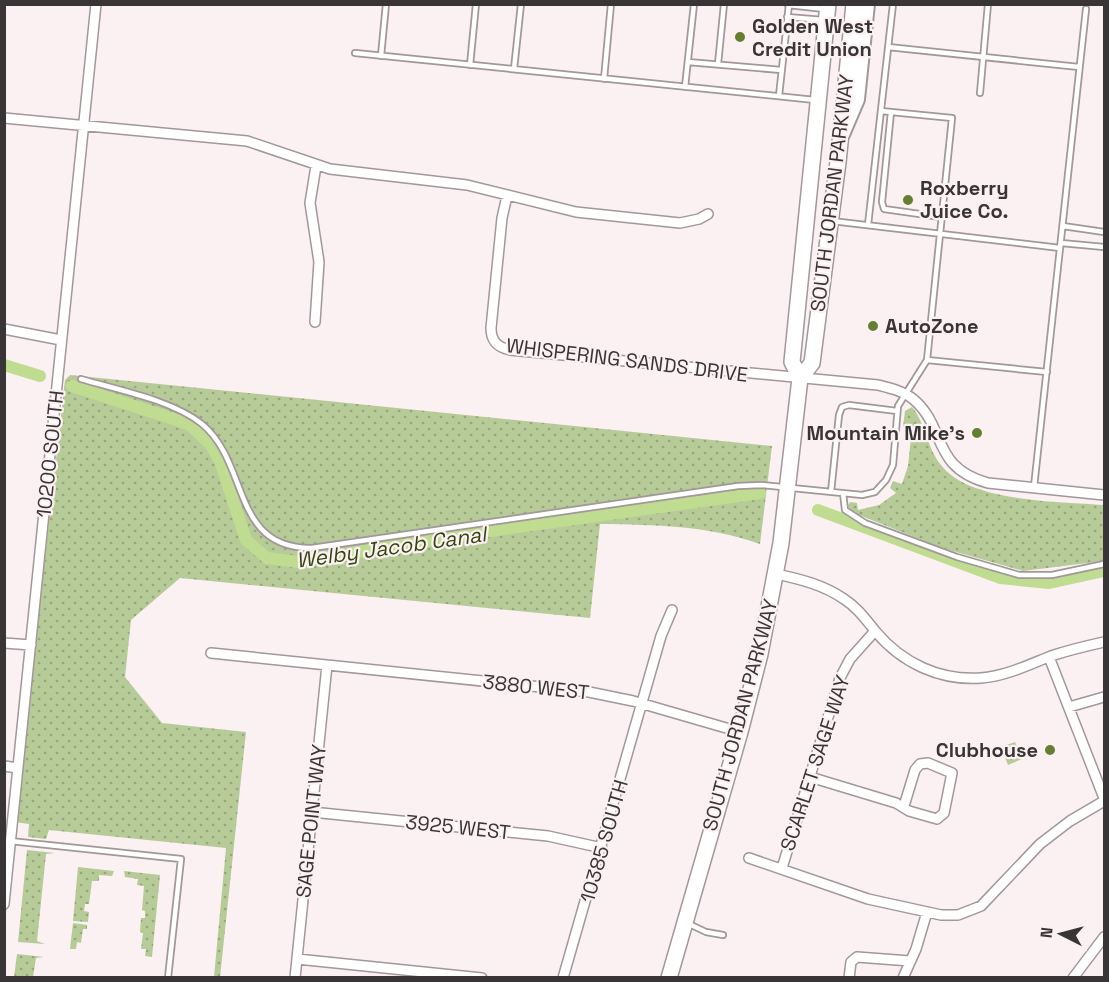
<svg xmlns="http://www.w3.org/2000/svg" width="1109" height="982" font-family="'Space Grotesk',sans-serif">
<defs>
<pattern id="grass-dots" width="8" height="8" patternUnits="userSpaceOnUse" patternTransform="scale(1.5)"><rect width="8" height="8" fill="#b7cb98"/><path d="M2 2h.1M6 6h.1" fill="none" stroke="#96a67d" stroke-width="1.8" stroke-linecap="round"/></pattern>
</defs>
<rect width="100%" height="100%" fill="#fbf0f2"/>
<path fill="url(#grass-dots)" d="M70,375L772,446L760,544C707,525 655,525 600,524L590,618L180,578L131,620L125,677L162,723L246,732L220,977H214L226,848L49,830L46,839L28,837L29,824L15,822L65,380Z
M912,407C926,424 927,448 941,465C970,503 1059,501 1104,505V561L1023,571L942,548L854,513L848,506L850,502L857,503L858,510L879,505L896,493L890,488L893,481L902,484L908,466L912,428L903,427L905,411Z
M1015,742L1022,759L1008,765L1001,747Z
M27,850L55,853L46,854L37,941L45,944L18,942Z
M78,867L114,871L112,876L99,875V881H92L89,904H85L84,911L89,912L88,922L73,921Z
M124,871L160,875L152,957L145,956L146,949H141L143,933L140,932L141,918H145V911L142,910L144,886L137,885L138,879L125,877Z
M73,923L87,925V929H83L81,943L77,942L76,949H70Z
M17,954L44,957L36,958L33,977H14Z"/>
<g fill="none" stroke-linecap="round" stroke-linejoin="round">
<path stroke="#c0dc91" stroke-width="12" d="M4,365L40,376
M72,386L189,424L210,444L220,461L246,540L267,558L298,562L462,535L760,493
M818,510L1000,578L1049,583L1104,571"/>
<defs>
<path id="lane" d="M788,5L825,9
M787,17L823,20
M888,47L1079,67
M355,53L815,100
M381,56L386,4
M688,62L781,70
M718,64L724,4
M470,65L476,4
M514,69L521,4
M604,79L611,4
M685,87L694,4
M980,93L988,4
M779,96L789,4
M891,112L882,202L884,209L941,217
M832,221L1060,248
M868,225L893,4
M1063,226L1104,232
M1061,243L1104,247
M927,360L1047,372
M81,379C118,390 172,400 202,424C250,464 231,549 312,548L738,486L761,485L862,495L875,492L886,480L893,465L898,406L927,360L952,118L881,111
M1034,487L1086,9
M831,492L839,415L842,407L849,405L897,411
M843,493L845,510L865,523L957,557L1019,575H1052L1104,564
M10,841L181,859L168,978
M689,924L706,932L723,935"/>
<path id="street" d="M4,118L247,141L330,169L467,185L576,212L680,223L699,219L708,214
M507,196L502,218L491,328C491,341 497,347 510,350L878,385C890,388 903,391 913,399C947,427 930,467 988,483L1104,495
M315,322L319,262L310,203L316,166
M4,329L61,340
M776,574C800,579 824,585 844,599C858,608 866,620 876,632C902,663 940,681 981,678C1006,676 1028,665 1051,656C1069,650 1086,646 1104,642
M4,643L31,645
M211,653L589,692L633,701L740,732
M1049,657L1104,798
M1069,707L1104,697
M4,766L18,768
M810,777L896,803L909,811L937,819L944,813L952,773L928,763L920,764L915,770L904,806
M312,812L548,836L602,848
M749,858L868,899L941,915H958L981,906L1040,844L1070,821L1104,801
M782,868L840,678L850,659L875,631
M4,904L96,4
M297,959L482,978
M295,978L327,665
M563,978L661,636L672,610
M849,978L851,962L857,957L910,961
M903,978L916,949L927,912
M1073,978L1104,937"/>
<path id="primary" d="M800,378L812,363L838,162L854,4
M669,978L740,732L760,654L781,543L800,378L792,362L828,4"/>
<path id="highway" d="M841,134L856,99L866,4"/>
</defs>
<use href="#lane" stroke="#a29799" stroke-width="8"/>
<use href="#street" stroke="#a29799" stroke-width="12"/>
<use href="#primary" stroke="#a29799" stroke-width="18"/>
<use href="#highway" stroke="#a29799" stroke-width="20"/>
<use href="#lane" stroke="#fff" stroke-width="4.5"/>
<use href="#street" stroke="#fff" stroke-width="9"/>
<use href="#primary" stroke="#fff" stroke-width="15"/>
<use href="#highway" stroke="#fff" stroke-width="16"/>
</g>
<g fill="#657f32" stroke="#fbf0f2" stroke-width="2">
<circle cx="740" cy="37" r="6"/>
<circle cx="908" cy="200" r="6"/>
<circle cx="873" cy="326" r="6"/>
<circle cx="977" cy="433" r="6"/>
<circle cx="1050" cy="750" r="6"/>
</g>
<g text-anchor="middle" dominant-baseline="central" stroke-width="4.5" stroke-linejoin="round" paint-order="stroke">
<g font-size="20" font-weight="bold" fill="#393435" stroke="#fbf0f2" text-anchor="start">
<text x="752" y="26">Golden West<tspan x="752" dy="23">Credit Union</tspan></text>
<text x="920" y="188">Roxberry<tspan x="920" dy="23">Juice Co.</tspan></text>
<text x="885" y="326">AutoZone</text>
<text x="965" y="433" text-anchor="end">Mountain Mike's</text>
<text x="1038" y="750" text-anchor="end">Clubhouse</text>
</g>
<g font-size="20" fill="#393435" stroke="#fbf0f2">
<text transform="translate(832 193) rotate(-83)">SOUTH JORDAN PARKWAY</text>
<text transform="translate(627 360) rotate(7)">WHISPERING SANDS DRIVE</text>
<text transform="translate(50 454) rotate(-84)">10200 SOUTH</text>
<text transform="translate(536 687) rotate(6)">3880 WEST</text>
<text transform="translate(740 715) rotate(-75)">SOUTH JORDAN PARKWAY</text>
<text transform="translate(815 763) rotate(-72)">SCARLET SAGE WAY</text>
<text transform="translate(311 821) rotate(-84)">SAGE POINT WAY</text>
<text transform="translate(458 827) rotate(6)">3925 WEST</text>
<text transform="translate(604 841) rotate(-74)">10385 SOUTH</text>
</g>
<g font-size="21" font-style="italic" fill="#33440d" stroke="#fbf0f2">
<text transform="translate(391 547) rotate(-8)">Welby Jacob Canal</text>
</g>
</g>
<rect width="1109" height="982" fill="none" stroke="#393435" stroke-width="12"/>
<g transform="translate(1061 934) rotate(276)" stroke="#fbf0f2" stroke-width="4.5" paint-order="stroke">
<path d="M0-4.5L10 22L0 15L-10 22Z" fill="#393435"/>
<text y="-9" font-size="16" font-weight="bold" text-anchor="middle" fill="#393435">N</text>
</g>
</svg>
